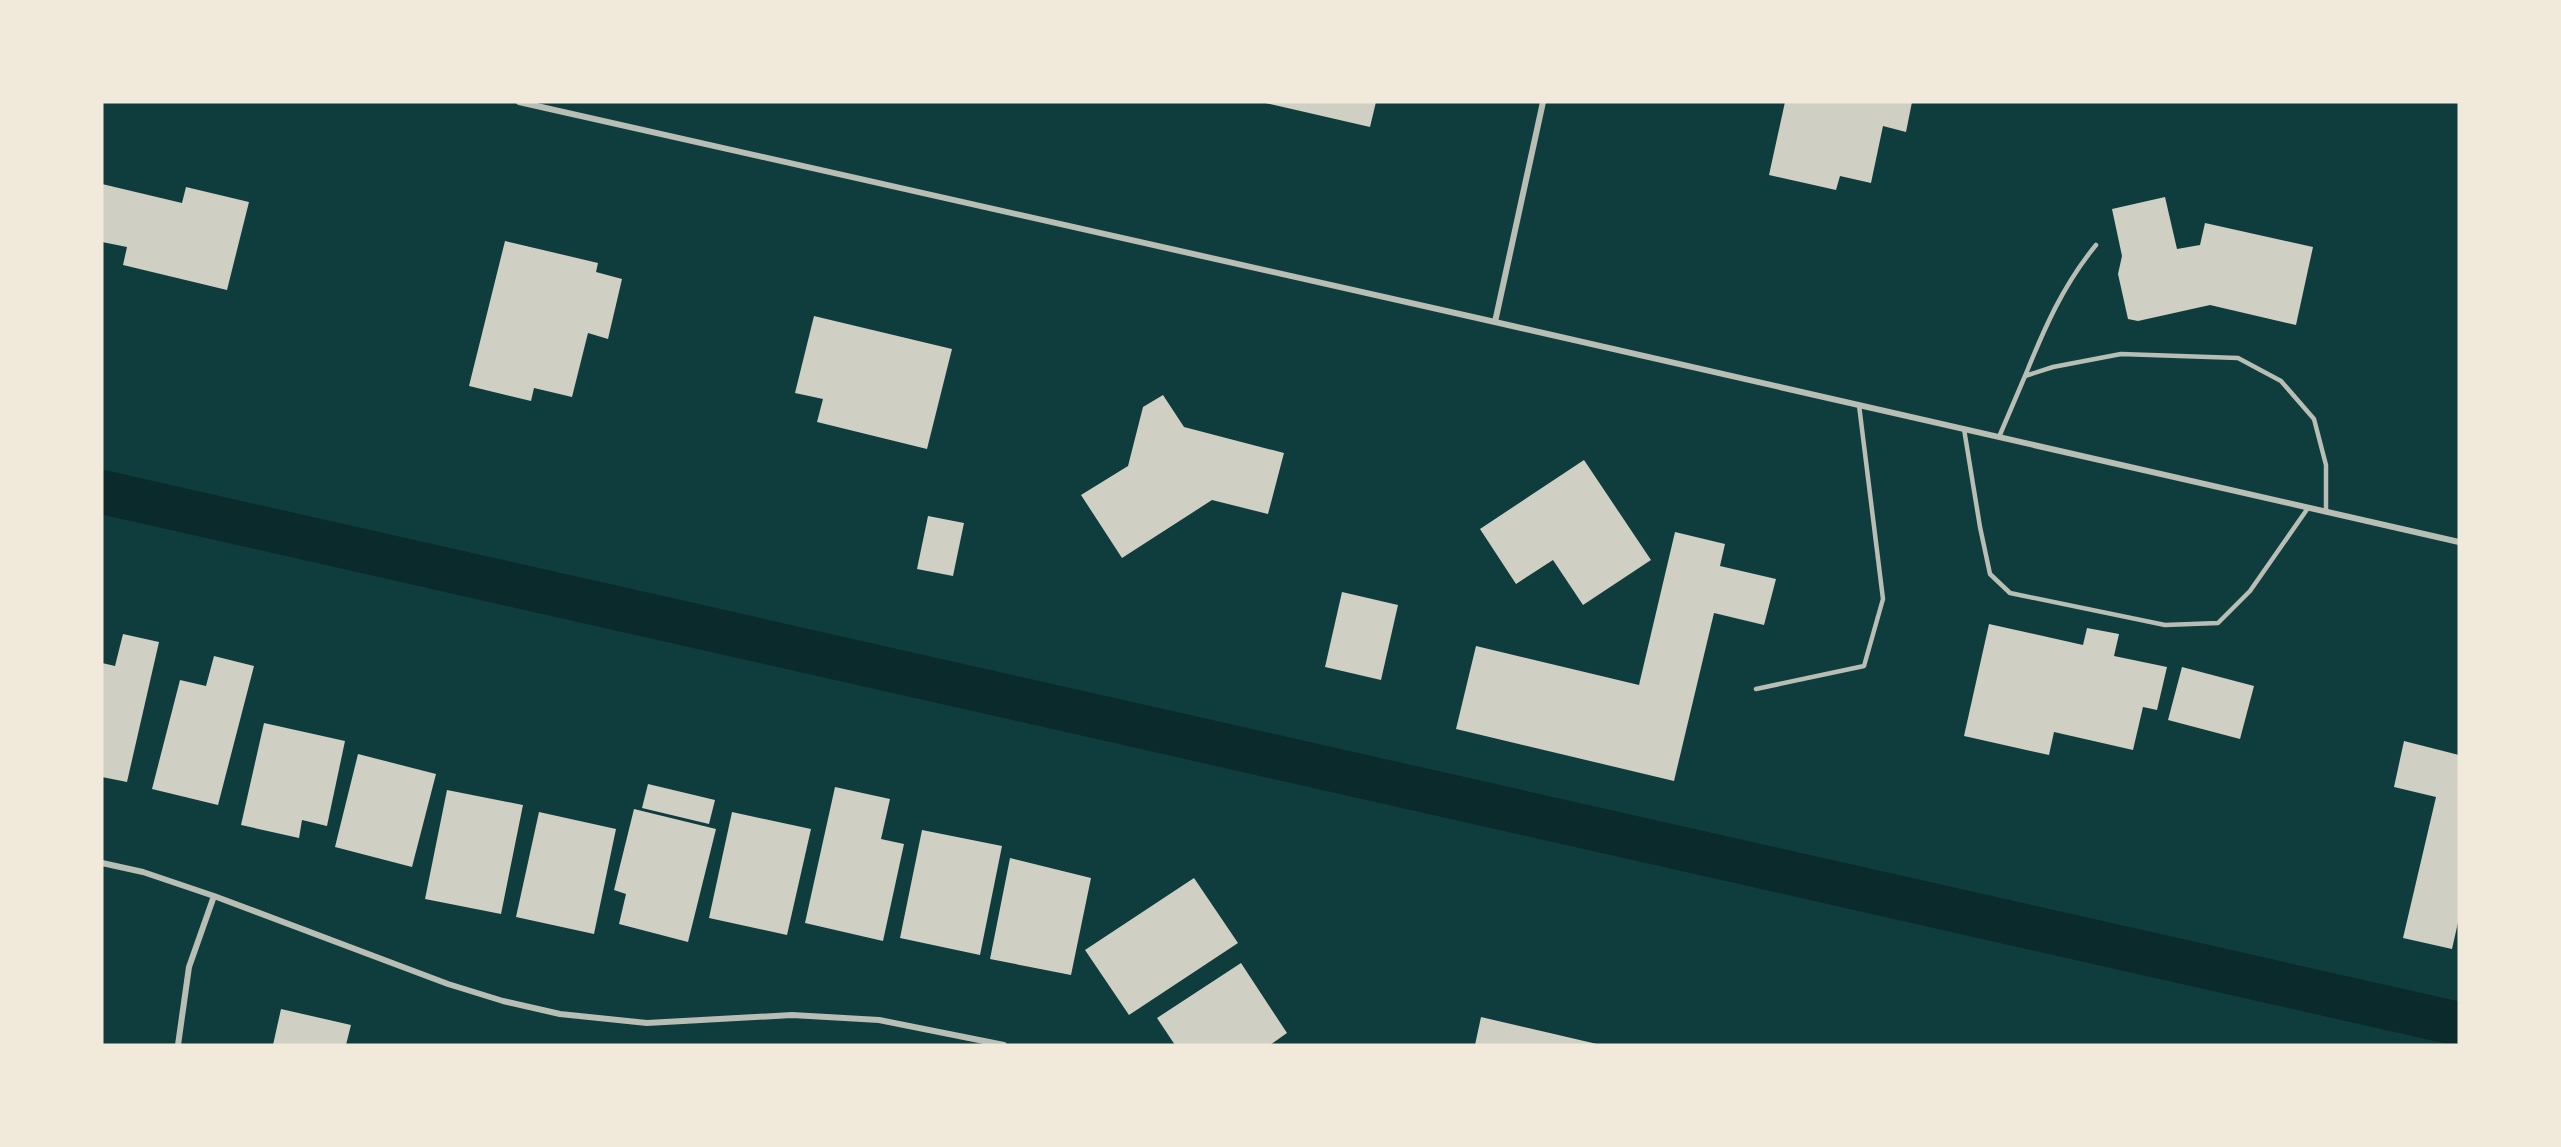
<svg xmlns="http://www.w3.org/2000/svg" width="2561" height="1147" font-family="'Roboto Condensed',sans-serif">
<rect width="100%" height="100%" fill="#0f3d3e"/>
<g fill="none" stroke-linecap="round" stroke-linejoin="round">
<path stroke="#0a2a2b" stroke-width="44" d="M102,492L2459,1024"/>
</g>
<path fill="#cfcfc3" d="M1261,102H1376L1370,127Z
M1785,102H1912L1906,132L1883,126L1871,183L1840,176L1836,190L1769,175Z
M102,184L182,203L186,187L249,202L227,290L123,265L127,247L102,242Z
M2165,197L2177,249L2200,245L2205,223L2313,247L2296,325L2210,305L2138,321L2128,319L2118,274L2122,256L2112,209Z
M505,241L598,263L596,272L622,279L608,339L588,333L572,397L534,388L531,401L469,386Z
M814,316L952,349L927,449L817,422L823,399L795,393Z
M1163,395L1184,427L1284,453L1268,514L1212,500L1122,558L1081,495L1128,466L1143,407Z
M1584,460L1651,560L1583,605L1553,560L1516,584L1480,529Z
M928,516L964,523L953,576L917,569Z
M1675,532L1725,544L1720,566L1776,579L1764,625L1714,613L1674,781L1456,729L1476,646L1639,685Z
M1342,592L1398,605L1381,680L1325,667Z
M1989,624L2083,645L2087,628L2119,634L2114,656L2167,667L2157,710L2143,707L2133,750L2054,732L2049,755L1964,736Z
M123,634L159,642L127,782L102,777V663L115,666Z
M214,656L254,666L218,805L152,789L180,680L206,686Z
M2182,667L2254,686L2240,739L2168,720Z
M264,723L345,741L327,826L302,820L299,838L241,825Z
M2404,741L2459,755V918L2452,949L2403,938L2436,797L2394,787Z
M358,754L436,774L412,867L335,847Z
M648,784L715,800L709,824L642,808Z
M835,787L890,799L881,839L904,844L883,941L805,923Z
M447,790L523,805L501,914L425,899Z
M634,809L716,829L688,942L619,924L626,894L614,890Z
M539,812L616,829L594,934L516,917Z
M732,812L811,829L787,935L709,918Z
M922,830L1002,846L980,955L900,938Z
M1010,858L1091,878L1071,975L990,959Z
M1194,878L1238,943L1129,1015L1085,950Z
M1241,963L1287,1033L1270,1045H1175L1157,1018Z
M281,1009L351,1025L346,1045H273Z
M1481,1017L1597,1044V1045H1475Z"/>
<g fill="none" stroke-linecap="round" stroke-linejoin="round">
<path stroke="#b8beb3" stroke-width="4.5" d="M2025,376C2044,329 2063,285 2096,245
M1964,429L1980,527L1990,574L2010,593L2165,625L2218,623L2250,591L2308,508
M1999,437L2025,376L2053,367L2121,354L2238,358L2281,381L2314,419L2326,465V512
M1756,689L1864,666L1883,599L1859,405"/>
<path stroke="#b8beb3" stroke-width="6" d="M519,102L1495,322L2459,542
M1495,322L1543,102
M102,863L143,872L214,896L448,984L503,1001L560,1014L647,1023L792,1015L879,1020L1004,1045
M178,1045L189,967L214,896"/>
</g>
<rect width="2561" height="1147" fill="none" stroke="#f1e9da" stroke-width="207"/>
</svg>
